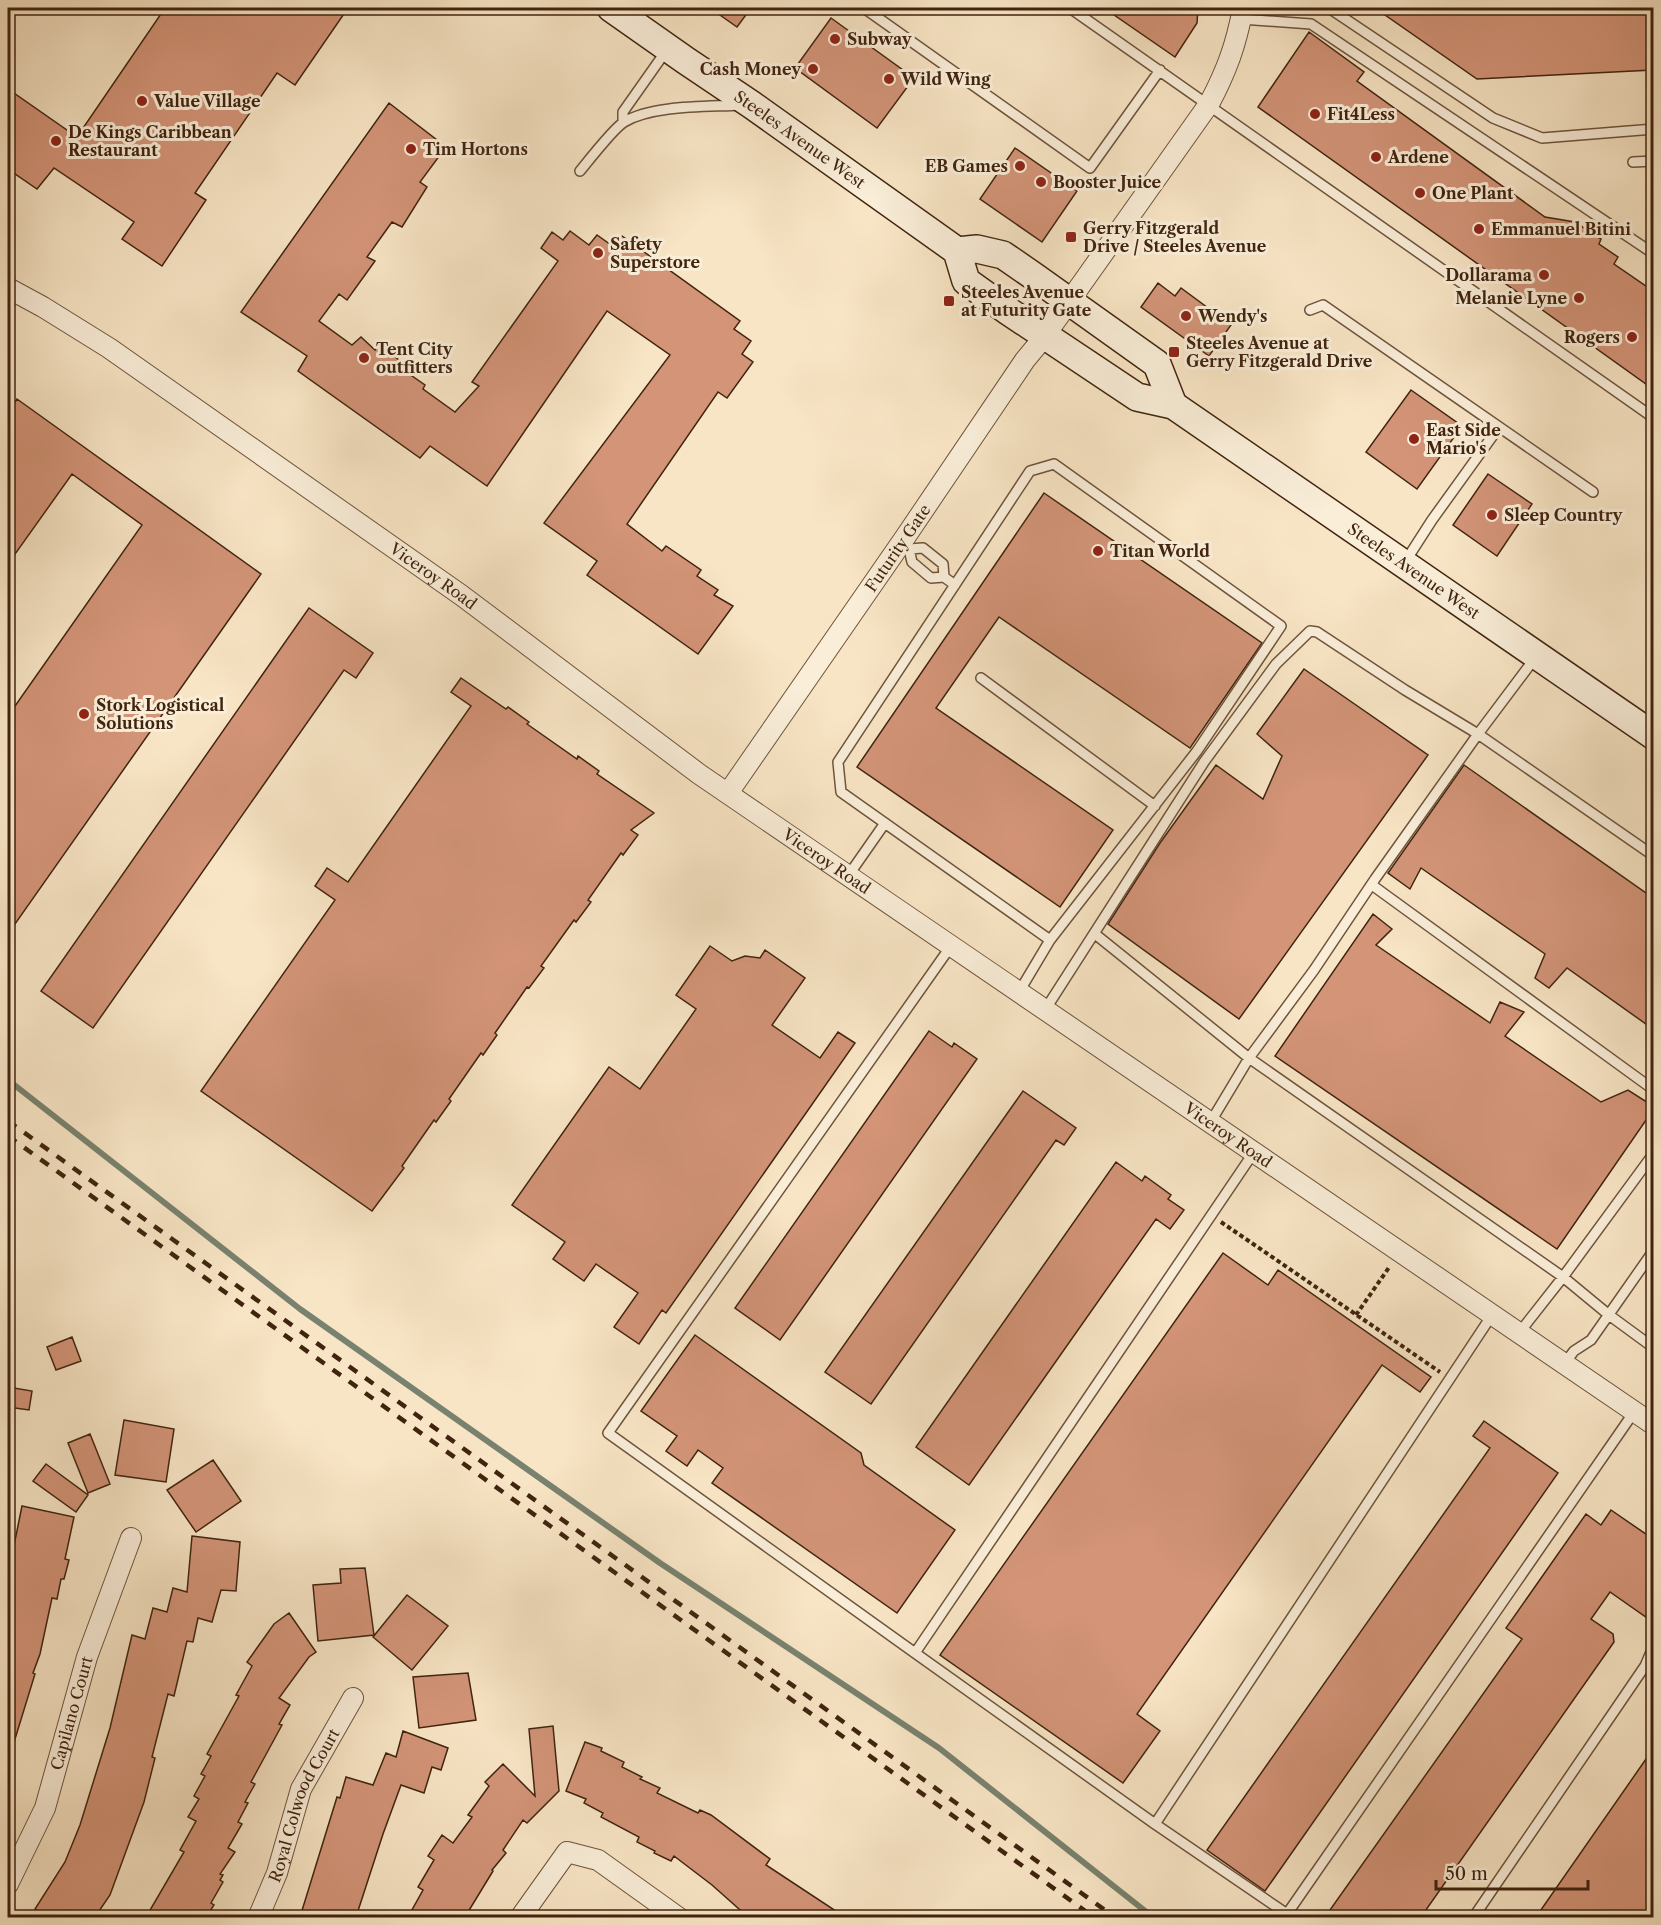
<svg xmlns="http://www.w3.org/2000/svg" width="1661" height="1925" font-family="'Libre Caslon Text',serif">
<rect width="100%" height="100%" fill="#f8e5c5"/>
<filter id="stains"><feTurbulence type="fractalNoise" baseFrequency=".00333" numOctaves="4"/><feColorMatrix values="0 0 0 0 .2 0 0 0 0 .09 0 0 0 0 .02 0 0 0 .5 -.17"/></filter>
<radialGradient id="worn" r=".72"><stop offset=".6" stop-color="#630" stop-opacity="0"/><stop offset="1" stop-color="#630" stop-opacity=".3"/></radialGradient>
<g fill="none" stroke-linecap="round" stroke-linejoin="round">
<path stroke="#79826f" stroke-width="6" d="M8,1080L300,1309L660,1563L939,1748L1154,1918"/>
</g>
<path fill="#d39478" stroke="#40240f" stroke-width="1.5" d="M165,8H348L295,85L277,73L195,193L206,200L162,266L122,239L134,222L54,168L37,189L8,169V89L77,137Z
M710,8H751L737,27Z
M1104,8H1198L1197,23L1175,57Z
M1375,8H1653V70L1477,79Z
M831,18L914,78L877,128L795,68Z
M1309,32L1364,72L1357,81L1545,217L1575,222L1601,239L1599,244L1618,257L1614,264L1653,291V389L1258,107Z
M389,103L446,147L420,182L427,187L402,227L392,222L367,257L375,261L347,300L339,294L319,321L352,345L361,337L375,350L378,344L408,367L405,371L425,385L423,389L455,412L479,386L472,382L558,261L541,248L552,232L563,240L570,231L589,245L597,235L614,247L622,236L740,321L734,329L751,341L742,354L753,362L727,398L718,392L627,524L662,551L666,546L701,570L697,576L718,590L714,595L733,606L698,654L587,575L597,561L544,523L670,355L607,311L487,486L430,446L420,458L298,371L307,356L241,312Z
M1015,148L1077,191L1042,242L980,199Z
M1158,283L1175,296L1181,288L1231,325L1209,356L1141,307Z
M1411,390L1462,426L1417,489L1366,452Z
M17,399L261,574L8,934V716L142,525L72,474L8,564V412Z
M1488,474L1532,504L1497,556L1453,525Z
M1044,493L1262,643L1190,748L999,617L936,708L1113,830L1060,907L857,767Z
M309,608L373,653L356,678L344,670L93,1028L41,991Z
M1304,669L1428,755L1239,1019L1108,924L1160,843L1216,765L1263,799L1282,756L1257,734Z
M461,678L506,709L508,707L529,722L527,724L577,759L578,756L599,771L597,774L654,813L631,830L638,835L623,855L621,853L588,900L591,902L576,922L574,920L541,966L544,968L529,988L527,987L495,1033L497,1035L483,1055L481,1053L449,1099L451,1101L436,1122L434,1120L402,1166L404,1168L372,1211L201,1091L335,900L315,886L327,868L348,882L471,706L451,692Z
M1464,765L1653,898V1029L1567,968L1549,988L1535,978L1545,954L1421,868L1410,889L1388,873Z
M1373,914L1392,929L1376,945L1490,1023L1500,1002L1524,1012L1505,1036L1601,1102L1628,1090L1653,1106V1110L1557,1249L1275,1056Z
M710,946L732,961L745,956L760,958L765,950L805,978L772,1025L820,1058L838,1032L855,1043L666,1313L662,1310L639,1344L614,1327L638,1293L596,1264L584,1281L553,1259L565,1242L512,1205L609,1067L640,1089L696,1009L676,995Z
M929,1031L952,1047L954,1043L977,1059L780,1340L735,1308Z
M1023,1091L1076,1128L1064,1145L1056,1140L871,1404L825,1372Z
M1116,1162L1142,1181L1145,1176L1171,1195L1168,1199L1184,1210L1170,1229L1156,1219L969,1485L916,1447Z
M1223,1253L1268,1285L1278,1270L1431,1377L1420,1392L1382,1365L1137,1714L1160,1731L1123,1783L940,1655Z
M695,1335L861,1453L864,1465L955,1530L897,1613L712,1483L723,1468L698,1450L687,1466L666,1451L677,1436L641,1411Z
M72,1337L81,1361L56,1370L47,1347Z
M8,1387L32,1391L29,1410L8,1407Z
M124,1420L174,1429L166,1482L115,1475Z
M1484,1421L1558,1473L1265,1891L1207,1850L1490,1448L1473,1436Z
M90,1434L110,1484L88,1493L68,1443Z
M213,1460L241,1501L196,1532L167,1490Z
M46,1464L88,1495L76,1512L33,1481Z
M22,1506L74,1517L65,1559L69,1560L64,1579H61L57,1599L52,1598L40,1654L33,1673L35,1674L11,1752L8,1751V1575Z
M1611,1510L1653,1539V1622L1610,1592L1591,1619L1613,1634L1614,1642L1421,1917H1325L1522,1639L1506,1628L1586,1514L1601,1525Z
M192,1536L240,1542L236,1591L221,1590L212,1622L198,1618L193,1642L187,1641L174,1696L168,1694L152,1757L155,1758L144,1802L110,1895L95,1917H48L35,1909L65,1862L80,1825L110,1728L132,1635L145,1639L153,1608L167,1612L173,1588L187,1592Z
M365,1568L374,1635L318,1641L313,1585L341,1583L340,1569Z
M407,1595L448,1626L412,1670L373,1637Z
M289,1613L316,1652L309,1657L279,1698L290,1705L279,1724L282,1725L251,1782L255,1784L245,1802L248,1803L238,1822L242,1824L228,1848L235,1852L220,1874L223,1875L220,1880L223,1882L211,1903L214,1905L206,1917H146L184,1852L180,1850L196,1821L188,1817L199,1799L194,1796L205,1776L201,1774L211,1756L207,1754L239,1696L236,1695L252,1666L247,1662L274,1624Z
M468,1673L476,1720L419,1728L413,1677Z
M553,1726L559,1791L527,1823L523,1820L503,1850L506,1853L492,1870L493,1871L465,1917H408L423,1890L418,1887L434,1860L428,1856L442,1835L453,1843L472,1817L468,1815L489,1786L485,1782L503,1764L535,1796L529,1729Z
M403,1731L448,1748L441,1770L432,1767L424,1793L401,1785L383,1834L356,1917H300L337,1797L340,1798L346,1777L373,1785L386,1753L396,1757Z
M585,1742L602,1748L601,1751L624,1762L622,1767L642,1777L640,1779L660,1788L657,1793L698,1813L700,1810L711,1815L770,1859L766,1865L845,1917H748L712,1885L674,1856L671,1861L654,1853L655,1851L637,1842L639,1837L601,1817L603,1813L584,1803L586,1799L566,1791Z
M1653,1749V1917H1536Z"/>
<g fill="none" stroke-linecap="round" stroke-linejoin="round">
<defs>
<path id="service" d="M864,8L1090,168L1160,70
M1070,8L1654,418
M1329,8L1493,118L1542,138L1654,129
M1241,19L1311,24L1654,254
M623,122V112L666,51
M1633,162L1654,161
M580,171C589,160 614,128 624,122C653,105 706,107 740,105
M1310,310L1323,305L1593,492
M905,546L909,549L923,548L943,564L944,577
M909,549L912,562L931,578L944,577L955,585
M1405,562L1432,520L1499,427
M1535,658L1478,734L1654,856
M981,678L1155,806
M848,876L885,823
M1372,885L1654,1090
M1095,934L1249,1058L1563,1277L1609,1315L1654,1348
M1019,992L1050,940L1197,751L1281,626L1054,464L1030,471L838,762L841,792L1050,940
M1045,1010L1204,762L1276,664L1310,631L1317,632L1405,690L1478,734L1375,879L1314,970L1249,1058L1210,1123
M1492,1315L1155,1824L1287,1914L1634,1412
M1519,1333L1563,1277L1654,1153
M1564,1364L1574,1351L1591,1340L1654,1250
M915,1653L608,1433L951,946
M1155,1824L915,1653L1254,1152
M1473,1918L1645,1666L1654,1645"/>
<g id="minor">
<path id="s1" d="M8,288L43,307L109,348L461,595L699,774L1654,1425"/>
<path id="s2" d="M728,793L906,536L1025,360L1044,337L1209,104C1227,70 1236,45 1243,8"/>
<path id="s3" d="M8,1884L45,1808L87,1657L131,1538"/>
<path id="s4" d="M258,1918L277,1873L301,1789L353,1698"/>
<path d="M520,1918L567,1852L598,1860L679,1918"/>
</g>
<g id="secondary">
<path id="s5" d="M611,8L685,60L752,105L957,251L966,281L1008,311L1137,397L1173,405L1654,736"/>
<path d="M957,251L977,249L1003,255L1035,277L1157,364L1173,405"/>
</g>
</defs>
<use href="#service" stroke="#6e543c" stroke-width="12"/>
<use href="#minor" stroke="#6e543c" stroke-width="22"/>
<use href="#secondary" stroke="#40240f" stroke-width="30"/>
<path stroke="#40240f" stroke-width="4" stroke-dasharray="4.5 3" stroke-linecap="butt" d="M1221,1222L1440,1372
M1356,1315L1390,1266"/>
<use href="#service" stroke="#faeed9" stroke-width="9"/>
<use href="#minor" stroke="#faeed9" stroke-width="20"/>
<use href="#secondary" stroke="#faeed9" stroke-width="27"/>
<path stroke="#40240f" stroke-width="4.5" stroke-dasharray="10 10" stroke-linecap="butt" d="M8,1121L1116,1918
M8,1136L1095,1918"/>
</g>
<g fill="#8f2418" stroke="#faeed9" stroke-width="2">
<circle cx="835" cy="39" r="6"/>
<circle cx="813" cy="69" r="6"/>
<circle cx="889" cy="79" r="6"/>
<circle cx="142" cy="101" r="6"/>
<circle cx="1315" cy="114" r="6"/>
<circle cx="56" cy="141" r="6"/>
<circle cx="411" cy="149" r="6"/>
<circle cx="1376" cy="157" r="6"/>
<circle cx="1020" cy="166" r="6"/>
<circle cx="1041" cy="182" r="6"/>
<circle cx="1420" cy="193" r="6"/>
<circle cx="1479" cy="229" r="6"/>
<rect x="1065" y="231" width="12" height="12" rx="3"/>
<circle cx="598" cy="253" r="6"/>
<circle cx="1544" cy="275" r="6"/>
<circle cx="1579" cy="298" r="6"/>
<rect x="943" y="295" width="12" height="12" rx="3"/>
<circle cx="1186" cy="316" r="6"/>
<circle cx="1632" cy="337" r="6"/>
<rect x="1168" y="346" width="12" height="12" rx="3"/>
<circle cx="364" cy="358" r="6"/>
<circle cx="1414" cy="439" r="6"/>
<circle cx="1492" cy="515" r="6"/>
<circle cx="1098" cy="551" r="6"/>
<circle cx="84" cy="714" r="6"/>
</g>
<g text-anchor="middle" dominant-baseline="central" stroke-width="6" stroke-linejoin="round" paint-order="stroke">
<g font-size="16" font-weight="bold" fill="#40240f" stroke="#faeed9" text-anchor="start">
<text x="847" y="39">Subway</text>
<text x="801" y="69" text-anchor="end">Cash Money</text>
<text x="901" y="79">Wild Wing</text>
<text x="154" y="101">Value Village</text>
<text x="1327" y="114">Fit4Less</text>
<text x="68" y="132">De Kings Caribbean<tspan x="68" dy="18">Restaurant</tspan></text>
<text x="423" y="149">Tim Hortons</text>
<text x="1388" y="157">Ardene</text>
<text x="1008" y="166" text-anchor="end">EB Games</text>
<text x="1053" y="182">Booster Juice</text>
<text x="1432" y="193">One Plant</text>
<text x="1083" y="228">Gerry Fitzgerald<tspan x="1083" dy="18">Drive / Steeles Avenue</tspan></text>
<text x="1491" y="229">Emmanuel Bitini</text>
<text x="610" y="244">Safety<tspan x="610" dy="18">Superstore</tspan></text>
<text x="1532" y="275" text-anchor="end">Dollarama</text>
<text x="961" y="292">Steeles Avenue<tspan x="961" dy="18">at Futurity Gate</tspan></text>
<text x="1567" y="298" text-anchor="end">Melanie Lyne</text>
<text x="1198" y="316">Wendy's</text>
<text x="1620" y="337" text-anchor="end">Rogers</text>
<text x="1186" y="343">Steeles Avenue at<tspan x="1186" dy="18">Gerry Fitzgerald Drive</tspan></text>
<text x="376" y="349">Tent City<tspan x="376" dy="18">outfitters</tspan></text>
<text x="1426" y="430">East Side<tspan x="1426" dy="18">Mario's</tspan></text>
<text x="1504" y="515">Sleep Country</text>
<text x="1110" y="551">Titan World</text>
<text x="96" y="705">Stork Logistical<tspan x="96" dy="18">Solutions</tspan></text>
</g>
<g font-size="16" fill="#40240f" stroke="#faeed9">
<text stroke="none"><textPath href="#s5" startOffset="230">Steeles Avenue West</textPath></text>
<text stroke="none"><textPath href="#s2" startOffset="298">Futurity Gate</textPath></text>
<text stroke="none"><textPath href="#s5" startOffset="990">Steeles Avenue West</textPath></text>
<text stroke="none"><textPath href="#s1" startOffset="514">Viceroy Road</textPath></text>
<text stroke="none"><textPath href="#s1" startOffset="1000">Viceroy Road</textPath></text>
<text stroke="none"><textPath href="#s1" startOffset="1486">Viceroy Road</textPath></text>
<text stroke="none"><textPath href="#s3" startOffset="183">Capilano Court</textPath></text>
<text stroke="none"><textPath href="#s4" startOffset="122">Royal Colwood Court</textPath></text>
</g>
</g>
<rect width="1661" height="1925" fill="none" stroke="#f8e5c5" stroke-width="30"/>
<rect x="9" y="9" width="1643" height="1907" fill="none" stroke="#40240f" stroke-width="3"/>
<rect x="15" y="15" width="1631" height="1895" fill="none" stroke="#40240f" stroke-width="1.5"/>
<path d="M1436 1880v9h152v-9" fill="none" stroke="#40240f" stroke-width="3"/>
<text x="1445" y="1880" font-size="18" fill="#40240f" stroke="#faeed9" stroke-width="4.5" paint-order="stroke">50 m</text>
<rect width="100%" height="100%" filter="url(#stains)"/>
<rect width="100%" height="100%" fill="url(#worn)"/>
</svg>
